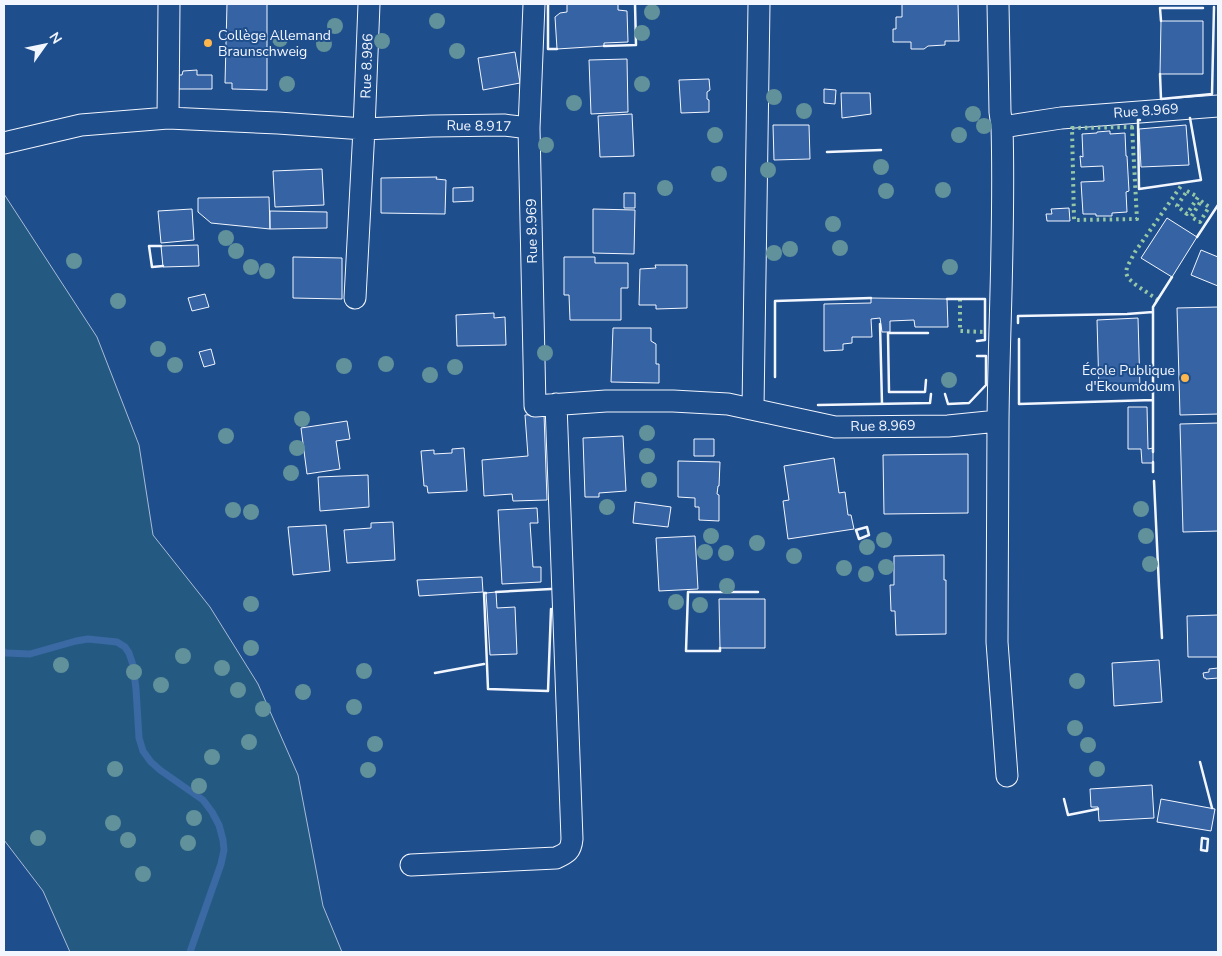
<svg xmlns="http://www.w3.org/2000/svg" width="1222" height="956" font-family="'Nunito Sans',sans-serif">
<rect width="100%" height="100%" fill="#1f4e8c"/>
<path fill="#245a82" stroke="#a8bbd7" d="M4,194L97,337L139,445L153,535L210,607L258,684L298,775L323,906L342,952H70L43,891L4,840Z"/>
<g fill="none" stroke-linecap="round" stroke-linejoin="round">
<path stroke="#3b69a3" stroke-width="7" d="M4,652L6,653L30,654L76,641L88,639L117,642L125,647L129,653L133,665L136,689L139,738L143,751L151,762L160,770L203,800L212,812L219,825L223,840L224,850L221,864L190,952"/>
</g>
<path fill="#3563a3" stroke="#f2f6ff" d="M227,4H267V90L232,89V83H225Z
M567,4H618V10L627,11L628,42L604,43V46L557,49L555,17L560,13L567,12Z
M902,4H958L959,41H945V45L928,46L924,49H911V42H893V29H896V17H902Z
M1161,21H1203V74H1160Z
M515,52L520,83L483,90L478,58Z
M627,59L628,112L591,114L589,60Z
M197,70V75H212V89H179V75H182L183,71Z
M709,79L710,90L707,92V99L709,100V112L681,113L679,80Z
M824,89L836,90L835,104L824,103Z
M841,93H870L871,114L842,118Z
M632,114L634,156L600,157L598,116Z
M773,125H809L810,159L774,160Z
M1186,125L1189,165L1141,167L1139,129Z
M1109,131H1110V134L1125,133L1126,156H1127L1129,191L1126,192L1127,212L1112,213V216H1096V214H1083L1081,182L1104,181L1103,166L1081,167L1080,156L1083,157L1082,134L1097,133V132Z
M322,169L324,205L275,207L273,171Z
M437,177L436,179L446,180L445,214L381,213V178Z
M473,187V201L453,202V188Z
M624,193H635V208H624Z
M269,197L270,229L211,223L198,212V198Z
M1069,208L1070,221H1047L1046,214H1052L1051,209Z
M192,209L194,240L161,243L158,211Z
M593,209L635,210L634,254L593,253Z
M270,211L327,212V228L270,229Z
M1167,218L1197,237L1172,277L1141,258Z
M198,245L199,266L163,267L161,246Z
M1201,250L1218,257V286L1191,275Z
M293,257L342,258V299L293,298Z
M564,257H595V263H628V288H621V320H570L569,295H564Z
M655,265H687V308L656,309V305H639L640,269L656,268Z
M205,294L209,307L192,311L188,298Z
M871,298L947,299L948,327H915L914,320L890,321V332H882L880,318L871,319L872,337H852V343L843,344V350L824,351V304L871,303Z
M1218,307V414L1180,415L1177,308Z
M494,313V318L505,317L506,345L457,346L456,315Z
M1138,318L1140,389L1099,390L1097,320Z
M613,328H651V341L656,344V364H659V383L611,382Z
M211,349L215,364L204,367L199,352Z
M1128,407H1147L1148,449L1153,448V463H1142L1141,449H1128Z
M544,414L547,500L513,501L512,494L484,496L482,460L528,456L525,415Z
M347,421L350,439L336,441L340,469L307,474L301,428Z
M1218,423V531L1183,532L1180,424Z
M623,436L626,491L599,493V497H585L583,438Z
M694,439H714V456H694Z
M464,448L467,491L428,493L427,486H424L421,451L434,450V454L452,453V449Z
M968,454V513L884,514L883,455Z
M834,458L839,493L845,492L848,515H851L854,529L788,539L783,501L789,500L784,466Z
M678,461L720,462L719,486H718L717,494L719,495V521L699,520V507H695V498L678,497Z
M368,475L369,507L320,511L318,477Z
M635,502L671,507L668,527L633,523Z
M537,508L538,523H530L533,567H541V582L502,584L498,510Z
M393,522L395,560L347,563L344,530L371,528V523Z
M326,525L330,571L293,575L288,527Z
M695,536L698,589L659,591L656,538Z
M944,555V580H946V634L896,635L895,611H891L890,585H894V556Z
M482,577L483,592L419,596L417,580Z
M496,592L497,608L515,607L517,654L490,655L486,593Z
M719,599H765V648H720Z
M1218,615V657H1188L1187,616Z
M1159,660L1162,702L1114,706L1112,663Z
M1218,668V678L1206,679V678H1204L1203,673L1209,672V669Z
M1152,785L1154,818L1099,821L1098,807H1091L1090,789Z
M1161,799L1215,809L1211,831L1157,822Z"/>
<g fill="none" stroke-linecap="round" stroke-linejoin="round">
<defs>
<path id="minor" d="M998,4L1000,112L1002,127
M168,118L169,4
M529,128L535,406L606,401H673L728,404L835,427L948,426L998,421C999,323 1005,225 1002,127L1061,118L1218,106
M4,143L81,125L168,118L278,123L364,129L432,126L504,125L529,128L534,4
M355,298L364,129L369,4
M753,409L759,4
M998,421L997,642L1007,776
M411,865L556,858C567,853 571,851 572,839L556,404"/>
</defs>
<use href="#minor" stroke="#f2f6ff" stroke-width="23"/>
<use href="#minor" stroke="#1f4e8c" stroke-width="21"/>
<path stroke="#97c8a6" stroke-width="4" stroke-dasharray="2.5 4" stroke-linecap="butt" d="M1132,127L1137,219L1074,220L1072,128Z
M1187,191L1198,197L1187,214L1177,206Z
M1201,201L1209,207L1200,222L1191,217Z
M960,299V331L985,332
M1158,300L1136,285L1128,278L1126,273L1127,267L1135,252L1183,183"/>
<path stroke="#f2f6ff" stroke-width="2.5" d="M548,5V49H557
M1161,21L1160,8H1203
M604,46L636,45L635,4
M1160,74L1161,99L1212,94L1214,7
M1140,120H1138L1139,189L1201,180L1190,118
M827,152L881,150
M1197,237L1218,205
M161,246H149L152,267L163,266
M947,299H985V340L977,341
M1018,323V316L1127,314L1153,312
M880,324L882,404
M1019,339V404L1153,400
M775,377V301L871,298
M926,380L925,392H889L888,333H928
M945,394L948,404L969,403L986,385V356H977
M818,405L930,403L931,394
M1153,452V307L1172,277
M1153,462V472
M1154,481L1159,587L1162,638
M867,527L869,535L859,539L856,530Z
M496,592L551,589
M486,593H484L488,689L548,691L551,609
M720,648V651H686L688,592H758
M435,673L484,664
M1200,762L1212,808
M1064,799L1068,815L1098,809
M1202,838L1208,839L1207,851L1201,850Z"/>
</g>
<g fill="#61919a">
<circle cx="652" cy="12" r="8"/>
<circle cx="437" cy="21" r="8"/>
<circle cx="335" cy="26" r="8"/>
<circle cx="642" cy="33" r="8"/>
<circle cx="280" cy="39" r="8"/>
<circle cx="382" cy="41" r="8"/>
<circle cx="324" cy="44" r="8"/>
<circle cx="457" cy="51" r="8"/>
<circle cx="287" cy="84" r="8"/>
<circle cx="642" cy="84" r="8"/>
<circle cx="774" cy="97" r="8"/>
<circle cx="574" cy="103" r="8"/>
<circle cx="804" cy="111" r="8"/>
<circle cx="973" cy="114" r="8"/>
<circle cx="984" cy="126" r="8"/>
<circle cx="715" cy="135" r="8"/>
<circle cx="959" cy="135" r="8"/>
<circle cx="546" cy="145" r="8"/>
<circle cx="881" cy="167" r="8"/>
<circle cx="768" cy="170" r="8"/>
<circle cx="719" cy="174" r="8"/>
<circle cx="665" cy="188" r="8"/>
<circle cx="943" cy="190" r="8"/>
<circle cx="886" cy="191" r="8"/>
<circle cx="833" cy="224" r="8"/>
<circle cx="226" cy="238" r="8"/>
<circle cx="840" cy="248" r="8"/>
<circle cx="790" cy="249" r="8"/>
<circle cx="236" cy="251" r="8"/>
<circle cx="774" cy="253" r="8"/>
<circle cx="74" cy="261" r="8"/>
<circle cx="251" cy="267" r="8"/>
<circle cx="950" cy="267" r="8"/>
<circle cx="267" cy="271" r="8"/>
<circle cx="118" cy="301" r="8"/>
<circle cx="158" cy="349" r="8"/>
<circle cx="545" cy="353" r="8"/>
<circle cx="386" cy="364" r="8"/>
<circle cx="175" cy="365" r="8"/>
<circle cx="344" cy="366" r="8"/>
<circle cx="455" cy="367" r="8"/>
<circle cx="430" cy="375" r="8"/>
<circle cx="949" cy="380" r="8"/>
<circle cx="302" cy="419" r="8"/>
<circle cx="647" cy="433" r="8"/>
<circle cx="226" cy="436" r="8"/>
<circle cx="297" cy="448" r="8"/>
<circle cx="647" cy="456" r="8"/>
<circle cx="291" cy="473" r="8"/>
<circle cx="649" cy="480" r="8"/>
<circle cx="607" cy="507" r="8"/>
<circle cx="1141" cy="509" r="8"/>
<circle cx="233" cy="510" r="8"/>
<circle cx="251" cy="512" r="8"/>
<circle cx="711" cy="536" r="8"/>
<circle cx="1146" cy="536" r="8"/>
<circle cx="884" cy="540" r="8"/>
<circle cx="757" cy="543" r="8"/>
<circle cx="867" cy="547" r="8"/>
<circle cx="705" cy="552" r="8"/>
<circle cx="726" cy="553" r="8"/>
<circle cx="794" cy="556" r="8"/>
<circle cx="1150" cy="564" r="8"/>
<circle cx="886" cy="567" r="8"/>
<circle cx="844" cy="568" r="8"/>
<circle cx="866" cy="574" r="8"/>
<circle cx="727" cy="586" r="8"/>
<circle cx="676" cy="602" r="8"/>
<circle cx="251" cy="604" r="8"/>
<circle cx="700" cy="605" r="8"/>
<circle cx="251" cy="648" r="8"/>
<circle cx="183" cy="656" r="8"/>
<circle cx="61" cy="665" r="8"/>
<circle cx="222" cy="668" r="8"/>
<circle cx="364" cy="671" r="8"/>
<circle cx="134" cy="672" r="8"/>
<circle cx="1077" cy="681" r="8"/>
<circle cx="161" cy="685" r="8"/>
<circle cx="238" cy="690" r="8"/>
<circle cx="303" cy="692" r="8"/>
<circle cx="354" cy="707" r="8"/>
<circle cx="263" cy="709" r="8"/>
<circle cx="1075" cy="728" r="8"/>
<circle cx="249" cy="742" r="8"/>
<circle cx="375" cy="744" r="8"/>
<circle cx="1088" cy="745" r="8"/>
<circle cx="212" cy="757" r="8"/>
<circle cx="115" cy="769" r="8"/>
<circle cx="1097" cy="769" r="8"/>
<circle cx="368" cy="770" r="8"/>
<circle cx="199" cy="786" r="8"/>
<circle cx="194" cy="818" r="8"/>
<circle cx="113" cy="823" r="8"/>
<circle cx="38" cy="838" r="8"/>
<circle cx="128" cy="840" r="8"/>
<circle cx="188" cy="843" r="8"/>
<circle cx="143" cy="874" r="8"/>
</g>
<g fill="#ffb74d" stroke="#1f4e8c" stroke-width="2">
<circle cx="208" cy="43" r="5"/>
<circle cx="1185" cy="378" r="5"/>
</g>
<g text-anchor="middle" dominant-baseline="central" stroke-width="4" stroke-linejoin="round" paint-order="stroke">
<g font-size="14" fill="#f2f6ff" stroke="#1f4e8c" text-anchor="start">
<text x="218" y="35">Collège Allemand<tspan x="218" dy="16">Braunschweig</tspan></text>
<text x="1175" y="370" text-anchor="end">École Publique<tspan x="1175" dy="16">d'Ekoumdoum</tspan></text>
</g>
<g font-size="14" fill="#f2f6ff" stroke="#1f4e8c">
<text transform="translate(367 66) rotate(-88)">Rue 8.986</text>
<text transform="translate(1146 111) rotate(-4)">Rue 8.969</text>
<text transform="translate(479 126) rotate(1)">Rue 8.917</text>
<text transform="translate(532 231) rotate(-91)">Rue 8.969</text>
<text transform="translate(883 426) rotate(-1)">Rue 8.969</text>
</g>
</g>
<rect width="1222" height="956" fill="none" stroke="#f2f6ff" stroke-width="10"/>
<g transform="translate(45 45) rotate(57)" stroke="#1f4e8c" stroke-width="4" paint-order="stroke">
<path d="M0-4L9 19L0 12L-9 19Z" fill="#f2f6ff"/>
<text y="-8" font-size="14" font-weight="bold" text-anchor="middle" fill="#f2f6ff">N</text>
</g>
</svg>
